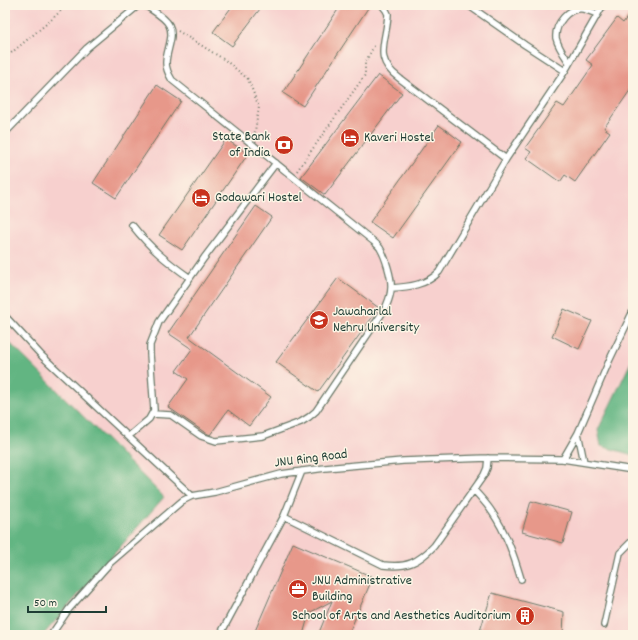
<svg xmlns="http://www.w3.org/2000/svg" width="638" height="640" font-family="Dekko,sans-serif">
<rect width="100%" height="100%" fill="#fcf5e5"/>
<filter id="ink" filterUnits="userSpaceOnUse"><feTurbulence type="fractalNoise" baseFrequency=".025" numOctaves="2"/><feDisplacementMap in="SourceGraphic" scale="8" xChannelSelector="R" yChannelSelector="G"/><feConvolveMatrix kernelMatrix="1 2 1 2 8 2 1 2 1" color-interpolation-filters="sRGB"/></filter>
<filter id="wash" filterUnits="userSpaceOnUse"><feTurbulence type="fractalNoise" baseFrequency=".012" numOctaves="4" result="noise"/><feDisplacementMap in="SourceGraphic" scale="16" xChannelSelector="R" yChannelSelector="G"/><feGaussianBlur stdDeviation="0.9" result="paint"/><feColorMatrix in="noise" values="0 0 0 0 0 0 0 0 0 0 0 0 0 0 0 0 0 1.4 0 .05"/><feComposite in="paint" operator="in"/></filter>
<g filter="url(#wash)">
<rect width="100%" height="100%" fill="#f0e3c4"/>
<path fill="#f7d0ce" d="M5,5H633V635H5Z"/>
<path fill="#62b582" stroke="#40795b" d="M5,338L164,497L43,635H5Z
M633,358V455L601,446L598,430Z"/>
<g id="blocks">
<path fill="#e7988a" d="M233,5H263L232,46L213,32Z
M341,5H370L303,106L283,93Z
M633,9V86L604,128L610,132L575,182L565,175L560,182L526,158L531,152L525,148L557,103L564,107L593,65L586,60L617,18L623,23Z
M378,75L402,93L325,195L301,177Z
M157,85L181,101L116,198L93,183Z
M439,125L462,142L393,238L370,222Z
M226,139L248,154L182,250L159,235Z
M256,206L272,217L189,337L271,397L249,426L228,410L210,435L204,432L168,407L188,379L176,371L192,349L168,333Z
M338,278L379,308L318,392L276,362Z
M564,309L592,321L579,349L552,336Z
M531,501L572,512L563,543L522,532Z
M293,543L373,577L348,635H318L332,601L309,613L303,635H265L255,631Z
M492,593L564,612L563,635L479,634Z"/>
</g>
</g>
<g filter="url(#ink)">
<use href="#blocks" fill-opacity="0" stroke="#687766" stroke-width="1"/>
<g fill="none" stroke-linecap="round" stroke-linejoin="round">
<defs>
<path id="lane" d="M145,5C153,11 165,17 169,25C175,36 166,51 166,63C166,69 169,75 172,80L373,241C375,243 378,245 380,248C385,256 392,278 391,288C391,296 388,302 385,309L316,411L309,417L301,422L263,436L216,441L201,436L171,415L153,414
M382,5L386,10L388,14C387,42 372,58 399,78L506,159
M468,5L525,45L565,71
M569,62C564,55 558,47 556,38C555,24 568,7 583,9C588,10 593,13 598,14
M5,133L87,48L139,5
M132,225C151,249 166,261 190,278
M392,288C408,287 427,285 439,272L506,159L565,71L603,5
M5,316L42,356L192,496
M129,436L149,419L154,410L150,354V345L159,322L204,258L276,163
M563,459L578,433
M584,462L578,433L610,359L633,311
M474,490C480,497 487,504 492,512C506,532 514,556 521,579
M284,516L383,565C406,568 418,563 434,546L484,475L487,468L488,458
M604,625L620,553L633,540
M51,635L69,609L110,563L182,501L192,496L215,492L281,474L325,468L403,461L488,458L563,459L633,470
M220,635L284,516L302,471"/>
</defs>
<use href="#lane" stroke="#687766" stroke-width="8"/>
<path stroke="#687766" stroke-width="2" stroke-dasharray="1 3" stroke-linecap="butt" d="M178,31L225,60L248,79L259,107L254,137
M5,58L50,21L67,5
M297,171L365,75V63L375,44"/>
<use href="#lane" stroke="#fff" stroke-width="5.5"/>
</g>
</g>
<defs>
<symbol id="hotel-disc" viewBox="-11 -11 22 22"><circle r="9.5" fill="#c8321e" stroke="#fcf5e5"/><path d="M-6-4.5h1.5V1H6V5H4.5V3h-9V5H-6ZM-4 0a1.8 1.8 0 1 1 3.6 0ZM.5 0V-2.5h3Q6-2.5 6 0Z" fill="#fff"/></symbol>
<symbol id="bank-disc" viewBox="-11 -11 22 22"><circle r="9.5" fill="#c8321e" stroke="#fcf5e5"/><path d="M-6-4H6V4H-6ZM0-2.3a2.3 2.3 0 1 0 0 4.6a2.3 2.3 0 1 0 0-4.6Z" fill="#fff"/></symbol>
<symbol id="university-disc" viewBox="-11 -11 22 22"><circle r="9.5" fill="#c8321e" stroke="#fcf5e5"/><path d="M0-5L7-2L0 1L-7-2ZM-4 1L0 2.5L4 1V4Q0 6-4 4Z" fill="#fff"/></symbol>
<symbol id="office-disc" viewBox="-11 -11 22 22"><circle r="9.5" fill="#c8321e" stroke="#fcf5e5"/><path d="M-6-3h4V-5.5h4V-3h4V5H-6ZM-1-4.5V-3h2v-1.5ZM-6 0V1H6V0Z" fill="#fff"/></symbol>
<symbol id="building-disc" viewBox="-11 -11 22 22"><circle r="9.5" fill="#c8321e" stroke="#fcf5e5"/><path d="M-4-6H4V6H1V3H-1V6H-4ZM-2.5-4.3h1.7v1.8h-1.7ZM.8-4.3h1.7v1.8H.8ZM-2.5-1h1.7V.8h-1.7ZM.8-1h1.7V.8H.8Z" fill="#fff"/></symbol>
</defs>
<g fill-rule="evenodd">
<use href="#hotel-disc" x="339" y="127" width="22" height="22"/>
<use href="#bank-disc" x="273" y="134" width="22" height="22"/>
<use href="#hotel-disc" x="190" y="187" width="22" height="22"/>
<use href="#university-disc" x="308" y="309" width="22" height="22"/>
<use href="#office-disc" x="287" y="578" width="22" height="22"/>
<use href="#building-disc" x="514" y="605" width="22" height="22"/>
</g>
<g text-anchor="middle" dominant-baseline="central" stroke-width="3" stroke-linejoin="round" paint-order="stroke">
<g font-size="14" fill="#1f3d34" stroke="#fcf5e5" text-anchor="start">
<text x="270" y="137" text-anchor="end">State Bank<tspan x="270" dy="16">of India</tspan></text>
<text x="364" y="138">Kaveri Hostel</text>
<text x="215" y="198">Godawari Hostel</text>
<text x="333" y="312">Jawaharlal<tspan x="333" dy="16">Nehru University</tspan></text>
<text x="312" y="581">JNU Administrative<tspan x="312" dy="16">Building</tspan></text>
<text x="511" y="616" text-anchor="end">School of Arts and Aesthetics Auditorium</text>
</g>
<g font-size="14" fill="#1f3d34" stroke="#fcf5e5">
<text transform="translate(311 459) rotate(-7)">JNU Ring Road</text>
</g>
</g>
<rect width="638" height="640" fill="none" stroke="#fcf5e5" stroke-width="20"/>
<path d="M28 606v6h78v-6" fill="none" stroke="#1f3d34" stroke-width="2"/>
<text x="34" y="606" font-size="12" fill="#1f3d34" stroke="#fcf5e5" stroke-width="3" paint-order="stroke">50 m</text>
</svg>
